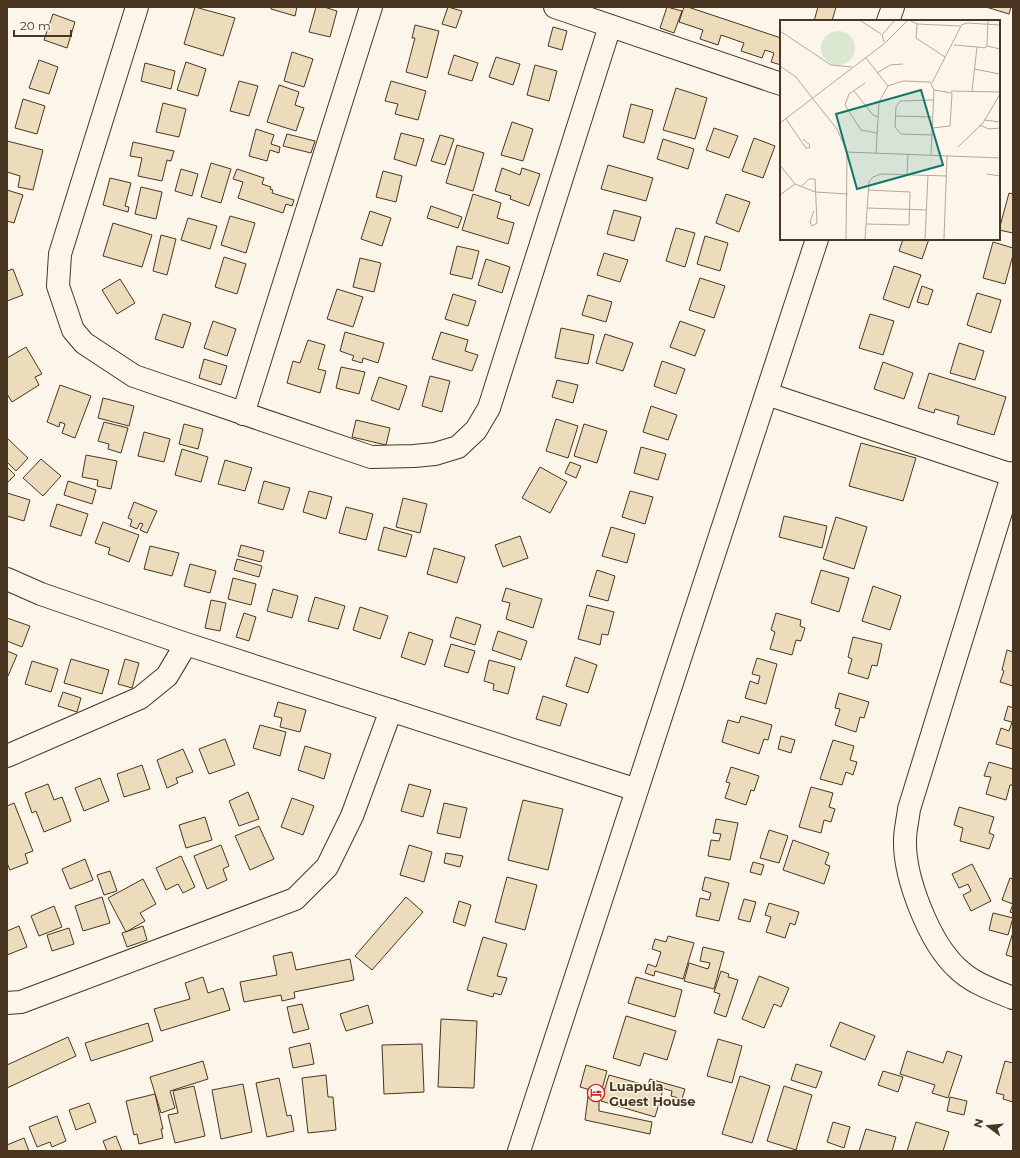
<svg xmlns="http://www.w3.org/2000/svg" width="1020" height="1158" font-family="Montserrat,sans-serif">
<rect width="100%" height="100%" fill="#fbf6e9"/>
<path fill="#ecdcbc" stroke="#4a3520" d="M195,7L235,18L223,56L184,44Z
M271,7H297L295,16L271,9Z
M316,7H324L337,11L330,37L309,32Z
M448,7L462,11L456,28L442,24Z
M667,7L682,11L674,33L660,28Z
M684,7H688L781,38V65L771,62L774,53L765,50L762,58L741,51L744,43L721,35L718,45L700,39L703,30L679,22Z
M818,7H836L832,21H814Z
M986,7H1011L1009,14Z
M53,14L75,22L67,48L44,40Z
M415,25L439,31L427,78L406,72L415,38H412Z
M553,27L567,31L562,50L548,46Z
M292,52L313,59L304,87L284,81Z
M454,55L478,63L472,81L448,74Z
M496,57L520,64L513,85L489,77Z
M39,60L58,67L49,94L29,88Z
M186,62L206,69L198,96L177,90Z
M145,63L175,71L171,89L141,81Z
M535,65L557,71L549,101L527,95Z
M239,81L258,86L249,116L230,111Z
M391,81L426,91L418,120L395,114L398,104L385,101Z
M279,85L299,92L295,105L304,108L296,131L267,122Z
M676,88L707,98L695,139L663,130Z
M23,99L45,106L37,134L15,128Z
M163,103L186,109L179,137L156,132Z
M631,104L653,110L644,143L623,137Z
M512,122L533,129L523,161L501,155Z
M714,128L738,136L729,158L706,150Z
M256,129L274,135L271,144L280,147L279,153L270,150L267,161L249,156Z
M401,133L424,139L416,166L394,159Z
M287,134L315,141L311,153L283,146Z
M440,135L454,139L445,165L431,161Z
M754,138L775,146L763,178L742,171Z
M663,139L694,149L688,169L657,159Z
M7,141L43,150L33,190L18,187L20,176L7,172Z
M133,142L174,151L171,161L167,160L162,181L138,176L142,158L130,156Z
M457,145L484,153L473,191L446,183Z
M211,163L231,169L221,203L201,197Z
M608,165L653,178L646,201L601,189Z
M502,168L520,175L522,168L540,174L529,206L510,199L511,196L495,191Z
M181,169L198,174L192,196L175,191Z
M237,169L264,178L262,184L271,187L270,189L273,190L272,193L294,200L292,206L286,204L283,213L238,198L243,182L233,179Z
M383,171L402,176L396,202L376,197Z
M110,178L131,183L125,206L129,207L128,212L103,205Z
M141,187L162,192L156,219L135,214Z
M7,190L23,195L14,223L7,221Z
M1009,193L1013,194V233L999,230Z
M473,194L501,203L497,218L514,223L508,244L462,230Z
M726,194L750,202L739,232L716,223Z
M431,206L462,217L458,228L427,218Z
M614,210L641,217L634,241L607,234Z
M370,211L391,218L382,246L361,239Z
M230,216L255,223L246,253L221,245Z
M188,218L217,226L210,249L181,240Z
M113,223L152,235L142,267L103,256Z
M676,228L695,233L685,267L666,261Z
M161,235L176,239L167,275L153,271Z
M705,236L728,243L720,271L697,264Z
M903,239H929L922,259L899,251Z
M993,242L1013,248V255L1005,284L983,278Z
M457,246L479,251L472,279L450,274Z
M604,253L628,260L620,282L597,275Z
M224,257L246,264L237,294L215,287Z
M360,258L381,263L374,292L353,287Z
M486,259L510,267L502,293L478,285Z
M894,266L921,275L909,308L883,299Z
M13,269L23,295L7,301V271Z
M700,278L725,286L714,318L689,310Z
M120,279L135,303L117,314L102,290Z
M922,286L933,290L928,305L917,302Z
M337,289L363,297L353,327L327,319Z
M977,293L1001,300L991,333L967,325Z
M453,294L476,301L468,326L445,319Z
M588,295L612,302L606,322L582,315Z
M163,314L191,323L183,348L155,339Z
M870,314L894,321L883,355L859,348Z
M213,321L236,329L227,356L204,348Z
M680,321L705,330L695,356L670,347Z
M561,328L594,335L588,364L555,358Z
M345,332L384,343L378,363L363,358L362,363L352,360L354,356L340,351Z
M441,332L468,340L465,351L478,355L472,371L432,359Z
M605,334L633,343L623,371L596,363Z
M308,340L325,345L318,369L326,371L320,393L287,383L293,361L300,363Z
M959,343L984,351L975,380L950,373Z
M26,347L42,374L35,377L39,385L12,402L7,394V358Z
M204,359L227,366L221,385L199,378Z
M662,361L685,369L676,394L654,386Z
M883,362L913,373L904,399L874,389Z
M341,367L365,372L359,394L336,388Z
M929,373L1006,397L994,435L957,424L959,416L935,409L934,413L918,408Z
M430,376L450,381L442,412L422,406Z
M379,377L407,386L399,410L371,400Z
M557,380L578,385L573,403L552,397Z
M60,385L91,396L75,438L62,433L65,424L60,422L59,427L47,422Z
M103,398L134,406L129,426L98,418Z
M651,406L677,415L668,440L643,432Z
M556,419L578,426L568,458L546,451Z
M356,420L390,428L386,445L352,437Z
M104,422L128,428L121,453L108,449L109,444L98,441Z
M184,424L203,429L198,449L179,444Z
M584,424L607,431L597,463L574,456Z
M144,432L170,439L164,462L138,456Z
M7,438L28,458L16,471L7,462Z
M861,443L916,458L903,501L849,486Z
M641,447L666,454L658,480L634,473Z
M182,449L208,457L201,482L175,475Z
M86,455L117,461L111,489L97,486L98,480L82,477Z
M41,459L61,476L43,496L23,478Z
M225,460L252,468L245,491L218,484Z
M570,462L581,466L576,478L565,473Z
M7,467L15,475L7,483Z
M540,467L567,482L550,513L522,498Z
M68,481L96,490L92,504L64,495Z
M264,481L290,488L283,510L258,503Z
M309,491L332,497L326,519L303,512Z
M630,491L653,497L645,524L622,517Z
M7,493L30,500L24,521L7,516Z
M403,498L427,504L420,533L396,527Z
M134,502L157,511L147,533L140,530L143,524L140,523L137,529L130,526L132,520L128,518Z
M57,504L88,514L81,536L50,526Z
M346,507L373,514L366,540L339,533Z
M784,516L827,526L822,548L779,537Z
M836,517L867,527L854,569L823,559Z
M103,522L139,535L129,562L108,554L110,548L95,543Z
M384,527L412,535L406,557L378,550Z
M611,527L635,534L627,563L602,556Z
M520,536L528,558L503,567L495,545Z
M241,545L264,551L261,562L238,556Z
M150,546L179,553L172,576L144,569Z
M434,548L465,557L457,583L427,574Z
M237,559L262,566L259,577L234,570Z
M190,564L216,571L210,593L184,586Z
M597,570L615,576L608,601L589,596Z
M821,570L849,578L839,612L811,603Z
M233,578L256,584L251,605L228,599Z
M873,586L901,596L890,630L862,621Z
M506,588L542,599L533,628L506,619L510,603L502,601Z
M273,589L298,596L292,618L267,611Z
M315,597L345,606L338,629L308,621Z
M211,600L226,603L220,631L205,628Z
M587,605L614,612L608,635L602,634L600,645L578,639Z
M360,607L388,616L380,639L353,630Z
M244,613L256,617L249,641L236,637Z
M776,613L801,620L800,626L805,628L801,641L796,640L792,655L770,649L775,632L771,630Z
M456,617L481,625L475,645L450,637Z
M7,618L30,626L22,647L7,641Z
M498,631L527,641L521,660L492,650Z
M409,632L433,640L425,665L401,657Z
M853,637L882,644L877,666L872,665L868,679L848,673L852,659L848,657Z
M451,644L475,651L468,673L444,666Z
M1007,650L1013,652V686L1000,682L1004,671L1002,670Z
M7,651L17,655L8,676L7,675Z
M575,657L597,665L588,693L566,686Z
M757,658L777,664L766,704L745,698L750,681L758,684L760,676L752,674Z
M71,659L109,670L102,694L64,683Z
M125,659L139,663L132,688L118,684Z
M489,660L515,667L508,694L493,690L494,684L484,681Z
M32,661L58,669L51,692L25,684Z
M63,692L81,698L77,712L58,706Z
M839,693L869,702L864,718L860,717L856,732L835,725L840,709L835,708Z
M543,696L567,704L560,726L536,719Z
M278,702L306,710L300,732L280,727L282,718L274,716Z
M1008,706L1013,708V749L996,744L1001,728L1009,731L1012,722L1004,720Z
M741,716L772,725L768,740L764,739L759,754L722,742L728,720L739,723Z
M260,725L286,732L280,756L253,748Z
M781,736L795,740L791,753L778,749Z
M225,739L235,765L209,774L199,749Z
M833,740L854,746L850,760L857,762L853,775L846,772L842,785L820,779Z
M305,746L331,754L324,779L298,770Z
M183,749L193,772L176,778L178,783L167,788L157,760Z
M989,762L1013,769V785H1010L1006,800L986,794L991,777L984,776Z
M142,765L150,789L124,797L117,774Z
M731,767L759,776L754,791L751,790L746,805L725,798L730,783L726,782Z
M100,778L109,801L84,811L75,788Z
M48,784L54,800L62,797L71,821L44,832L36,811L32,813L25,793Z
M409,784L431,790L423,817L401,811Z
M811,787L833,793L829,807L835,809L831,822L824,820L821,833L799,827Z
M248,792L259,819L239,826L229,801Z
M292,798L314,806L303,835L281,827Z
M523,800L563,809L548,870L508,860Z
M14,803L33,851L25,854L28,863L10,870L7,863V806Z
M444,803L467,808L460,838L437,833Z
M959,807L994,817L989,833L994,835L989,849L960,841L963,828L954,825Z
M205,817L212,840L186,848L179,825Z
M716,819L738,823L730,860L708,856L711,840L719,841L721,834L713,833Z
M259,826L274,859L250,870L235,836Z
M769,830L788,836L779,863L760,858Z
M793,840L829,853L825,864L830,866L824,884L783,870Z
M221,845L229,866L223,869L227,880L207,889L194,856Z
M409,845L432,852L424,882L400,875Z
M446,853L463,856L460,867L444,863Z
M181,856L195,887L183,893L178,884L166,890L156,868Z
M85,859L93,880L70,889L62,869Z
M753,862L764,865L761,875L750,872Z
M972,864L991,901L971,911L963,895L971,891L968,884L959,888L952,874Z
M110,871L117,891L104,895L97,875Z
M507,877L537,885L525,930L495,922Z
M705,877L729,883L719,921L696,916L700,898L709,900L711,893L702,890Z
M1010,878L1013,879V913L1010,912L1013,904L1002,900Z
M143,879L156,904L140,913L145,921L126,932L108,898Z
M102,897L110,923L83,931L75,906Z
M406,897L423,912L372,970L355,956Z
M744,899L756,902L750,922L738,919Z
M459,901L471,905L465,926L453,922Z
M769,903L799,912L795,925L790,923L785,938L766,932L771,917L765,915Z
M54,906L62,927L39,936L31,916Z
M993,913L1013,918L1008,935L989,930Z
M19,926L27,947L7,955V931Z
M143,926L147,940L127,947L122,933Z
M69,928L74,944L52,951L47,935Z
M1013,932V957L1006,955Z
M668,936L694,943L683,979L655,971L654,976L645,973L648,964L656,967L661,952L652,949L655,939L666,942Z
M483,937L507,944L497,976L507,978L501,995L494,993L493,997L467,990Z
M703,947L724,952L714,989L684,981L689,963L708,969L710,963L700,961Z
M292,952L296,970L350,959L354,980L294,992L295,998L282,1001L281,995L244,1002L240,982L277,975L273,956Z
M721,971L729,974L728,977L738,980L726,1017L714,1013L720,994L714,992Z
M759,976L789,988L781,1007L774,1004L764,1028L742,1019Z
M203,977L208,993L223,988L230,1010L161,1031L154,1009L190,999L185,983Z
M636,977L682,990L675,1017L628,1003Z
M302,1004L309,1029L293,1033L287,1007Z
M368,1005L373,1023L346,1031L340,1014Z
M626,1016L676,1031L667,1060L644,1053L640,1066L613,1058Z
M441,1019L477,1021L474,1088L438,1087Z
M840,1022L875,1036L865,1060L830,1046Z
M148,1023L153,1041L91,1061L85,1043Z
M68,1037L76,1056L7,1088V1065Z
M718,1039L742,1046L732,1083L707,1076Z
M310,1043L314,1064L293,1068L289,1048Z
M422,1044L424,1092L384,1094L382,1045Z
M907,1051L943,1063L947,1051L962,1056L948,1098L932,1093L935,1085L900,1074Z
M203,1061L208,1079L170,1091L175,1108L161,1113L150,1077Z
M1005,1061L1013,1063V1102L1003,1099L1004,1095L996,1093Z
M796,1064L822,1072L816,1088L791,1080Z
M586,1065L607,1071L601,1093L580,1087Z
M883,1071L903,1077L898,1092L878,1085Z
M326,1075L328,1097H333L336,1130L308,1133L302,1078Z
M609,1075L663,1090L655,1117L601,1101Z
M740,1076L770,1086L752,1143L722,1134Z
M279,1078L287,1116L291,1115L294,1131L267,1137L256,1083Z
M650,1079L685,1089L682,1099L671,1096L672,1091L648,1084Z
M243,1084L252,1132L221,1139L212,1090Z
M194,1086L205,1136L175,1143L168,1115L178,1113L173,1091Z
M784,1086L812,1095L796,1150L767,1141Z
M155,1094L163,1129H161L163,1138L139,1144L137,1134L134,1135L126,1101Z
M588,1096L599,1097V1111L652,1122L650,1134L585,1120Z
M950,1097L967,1101L964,1115L947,1111Z
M89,1103L96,1122L76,1130L69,1110Z
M57,1116L66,1141L52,1147L50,1142L37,1147L29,1127Z
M833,1122L850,1127L844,1148L827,1142Z
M916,1122L949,1132L943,1151H907Z
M866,1129L896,1137L892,1151H859Z
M116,1136L122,1151H107L103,1141Z
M24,1138L29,1151H7V1145Z"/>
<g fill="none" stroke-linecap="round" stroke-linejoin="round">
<defs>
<path id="minor" d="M137,7L60,254L58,286L73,330L84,343L134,376L371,457L414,456L435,454L458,447L476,430L489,408L610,26
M555,7L781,84
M888,21L893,7
M767,394L1012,475
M243,414L371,7
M1013,473L909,809C908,819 905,830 905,840C904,877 929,942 957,968C972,983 993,990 1013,998
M7,579L41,594L186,644L637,790
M7,756L140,698L167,676L186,644
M7,1003L21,1002L295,899L327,867L352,816L391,710
M519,1151L817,239"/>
</defs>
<use href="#minor" stroke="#4a3520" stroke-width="24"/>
<use href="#minor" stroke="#fbf6e9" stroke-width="22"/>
</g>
<defs>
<symbol id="hotel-ring" viewBox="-11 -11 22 22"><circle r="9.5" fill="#fbf6e9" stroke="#c62828" stroke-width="1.5"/><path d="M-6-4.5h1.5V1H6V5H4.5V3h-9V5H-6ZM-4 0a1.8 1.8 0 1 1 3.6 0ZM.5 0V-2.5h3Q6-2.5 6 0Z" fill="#c62828"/></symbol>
</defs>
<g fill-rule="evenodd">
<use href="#hotel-ring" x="586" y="1083" width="20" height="20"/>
</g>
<g text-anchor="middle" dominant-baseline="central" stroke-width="3" stroke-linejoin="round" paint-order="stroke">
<g font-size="13" font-weight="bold" fill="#4a3520" stroke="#fbf6e9" text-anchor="start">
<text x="609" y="1086">Luapula<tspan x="609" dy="15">Guest House</tspan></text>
</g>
</g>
<g transform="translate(780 20)">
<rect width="220" height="220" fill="#fbf6e9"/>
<path d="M41 28a17 17 0 1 1 34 0a17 17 0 1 1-34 0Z" fill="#dce7d0"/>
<path fill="none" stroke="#b4a999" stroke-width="1" d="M81,1L101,14M131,1L137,4L181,6L152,63M137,4L136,18L165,37M181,5L187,3L220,5M0,11L51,45L72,47M104,22L102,15L114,1M174,25L197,27L192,71M207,26L220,29M197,27L205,28L207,25L208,1M86,38L108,66M0,46L16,57L33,79M194,49L220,54M97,53L110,45L123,44M85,63L69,74L65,85L81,110L97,113M74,71L93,95L98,97M171,71L220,72M33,79L57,109L67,132L66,219M116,96L152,97M6,99L26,128H29M204,100L220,102M0,103L105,23L127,1M199,105L209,109L220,108M152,108L170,106L172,73L154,70M152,115L121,114L115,107L116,87L120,81L153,80M23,119L30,125L29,128M178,127L203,103L220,74M67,132L220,138M96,133L99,82L108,66L123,61L150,62L154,70L151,135M0,145L15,164M127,154L128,134M207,154L220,156M21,167L29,159H35L37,203L32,206L30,202L34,191M0,175L15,164L35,172L68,174M87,188L147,190M86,204L129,205L130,172L88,170M85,219L89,162L93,157L101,154L167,156M145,219L148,155M164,219L167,136"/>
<path fill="#0f766e" fill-opacity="0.15" stroke="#0f766e" stroke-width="2" d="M141,70L163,145L77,169L56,94Z"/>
<rect width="220" height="220" fill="none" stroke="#4a3520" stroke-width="2"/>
</g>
<rect width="1020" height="1158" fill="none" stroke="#4a3520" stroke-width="16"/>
<g transform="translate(988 1126) rotate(286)" stroke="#fbf6e9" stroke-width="3" paint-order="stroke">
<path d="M0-3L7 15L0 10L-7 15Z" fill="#4a3520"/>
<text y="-6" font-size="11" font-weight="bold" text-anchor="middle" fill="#4a3520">N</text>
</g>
<path d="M14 30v6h57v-6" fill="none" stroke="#4a3520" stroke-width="2"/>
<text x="20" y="30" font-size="12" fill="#4a3520" stroke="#fbf6e9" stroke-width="3" paint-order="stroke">20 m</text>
</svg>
